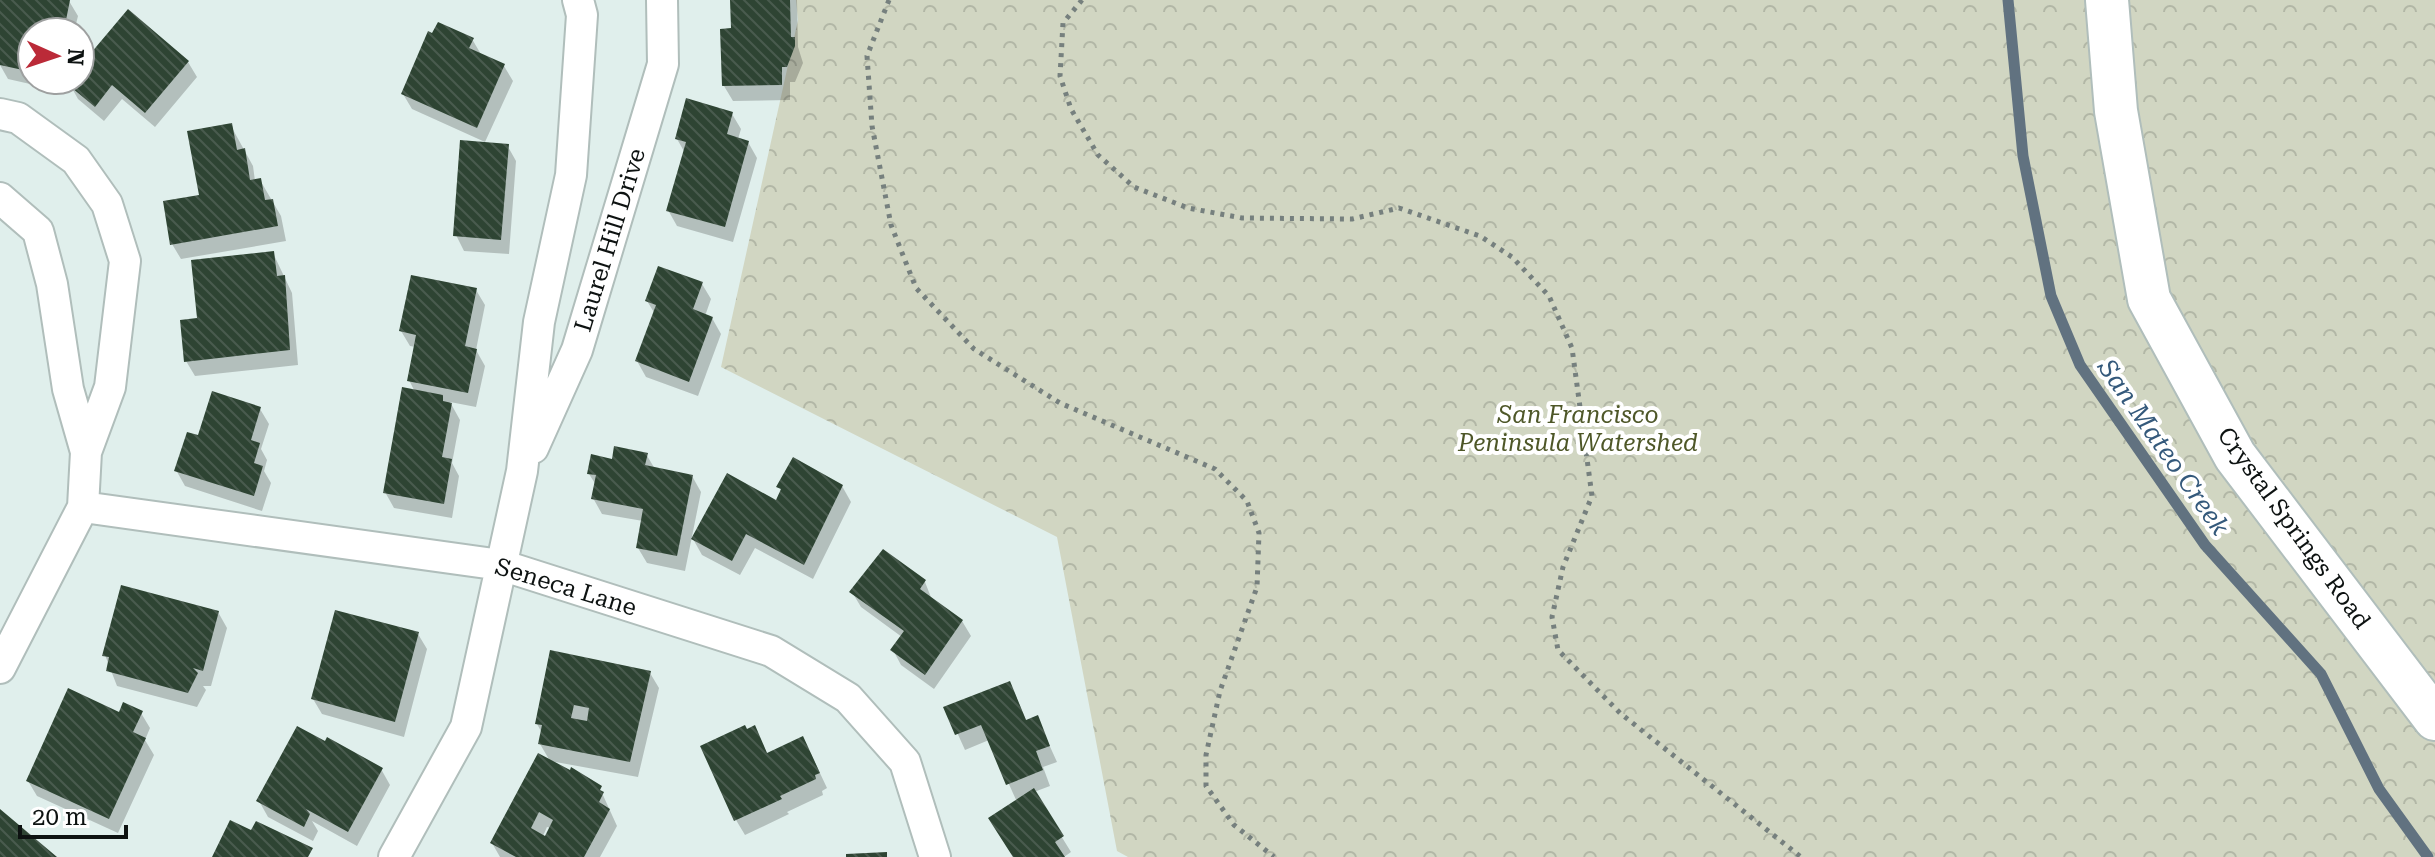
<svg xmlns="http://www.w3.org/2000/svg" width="2435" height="857" font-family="'Roboto Serif',serif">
<defs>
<pattern id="park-crowns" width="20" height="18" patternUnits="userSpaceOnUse" patternTransform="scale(2)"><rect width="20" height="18" fill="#d1d6c2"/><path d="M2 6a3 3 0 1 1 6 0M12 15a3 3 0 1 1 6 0" fill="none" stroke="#b2b7a6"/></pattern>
<pattern id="building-back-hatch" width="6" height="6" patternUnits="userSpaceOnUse" patternTransform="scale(2)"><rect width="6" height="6" fill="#2e4433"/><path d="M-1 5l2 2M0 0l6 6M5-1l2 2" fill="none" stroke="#495b4e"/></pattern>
</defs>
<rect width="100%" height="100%" fill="#e0efec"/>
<path fill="url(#park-crowns)" d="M796,0H2435V857H1128L1117,851L1057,537L721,367L798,20Z"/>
<path fill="#0003" fill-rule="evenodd" d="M0,0L69,1L78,16L74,32H32V80H64L61,91L8,79L0,65Z
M732,0H797L798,47L803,63L795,82H790V100L733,101L724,86L733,30Z
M472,39L482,56L504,66L513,81L485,142L412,109L403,94Z
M188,62L197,77L155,127L122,99L104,121L78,99L69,83L80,80V70Z
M732,114L741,129L738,139L748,142L757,158L733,242L677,226L668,210L685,153L677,139Z
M231,126L253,166L255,181L260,180L281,216L286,241L181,259L172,244L201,197Z
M507,145L516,161L509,254L464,251L456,235Z
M273,253L292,293L298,365L195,376L186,361L200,320Z
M702,284L711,299L705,316L712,318L721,334L698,396L646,377L637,361L655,314L647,301Z
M476,290L485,305L476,350L485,366L476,407L450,402L460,420L452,463L459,476L452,518L394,508L385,492L415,392L409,380L416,347L410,346L401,331Z
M260,409L269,424L261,449L267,460L264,471L271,483L262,511L185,486L176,470L199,438Z
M646,454L655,469L692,476L701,492L685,571L647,563L638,548L643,521L602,514L593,498L596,485L589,474L613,461Z
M842,486L851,502L813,579L755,548L740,575L702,555L693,539L777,503L782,492L779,487Z
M874,561L925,582L932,600L962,621L971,636L934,689L901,665L893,650L902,637L861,607L852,592Z
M218,612L227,628L211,686H203L206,690L197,707L117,686L105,655Z
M418,634L427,649L404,737L322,714L313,699Z
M552,653L650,673L659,688L638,777L550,761L540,744L542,733L537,724Z
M1010,683L1027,722L1037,718L1057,762L1043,767L1050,786L1034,792L1071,852L1064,857H1014L1017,802L989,740L965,750L946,708Z
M141,713L150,728L145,740L154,755L118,833L37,796L28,781L120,714Z
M747,732L762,743L768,755L811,754L827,788L822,791L823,795L787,812L789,814L745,835L736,820Z
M538,756L592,780L602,793L617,826L600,857H500L492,843ZM547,827L551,828L545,839L543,836Z
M381,769L390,785L357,846L312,821L318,831L313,841L268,817L259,801Z"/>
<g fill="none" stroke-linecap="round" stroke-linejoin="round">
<path stroke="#617280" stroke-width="11" d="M2008,0L2023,156L2051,296L2080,365L2205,545L2321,674L2379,789L2428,857"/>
</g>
<path fill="url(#building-back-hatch)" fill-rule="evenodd" d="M0,0H70L66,20L56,17L53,32H32V72L0,65Z
M730,0H790L791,37H795V46L787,67H782V85L722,86L720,29L731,28Z
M128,9L189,61L145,113L112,85L95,107L66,83L80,80V66Z
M438,22L474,38L469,48L505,64L477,128L401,94L428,31L432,33Z
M686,98L733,112L727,134L749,141L725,227L666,211L686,142L675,139Z
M232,123L237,150L245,148L250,180L261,178L265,200L273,199L278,226L170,245L163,201L199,195L187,131Z
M460,140L509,144L501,240L453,236Z
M274,251L277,276L285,275L290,350L184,362L180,320L197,318L191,260Z
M658,266L703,282L693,309L713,317L689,382L635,361L656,305L645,301Z
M411,275L477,288L465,346L477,349L468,393L407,381L416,335L399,331Z
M402,387L443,395V401L452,403L442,457L452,459L444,504L383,493Z
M212,391L261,407L251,440L260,443L254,463L263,466L254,496L174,471L187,432L198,435Z
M614,446L648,453L645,465L693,475L677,556L636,548L643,509L591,499L596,475L587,474L591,454L612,459Z
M793,457L843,485L804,565L746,534L732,561L691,539L727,473L776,500L781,489L776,487Z
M883,549L926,580L920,589L963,620L925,675L890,650L904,631L849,592Z
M121,585L219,611L203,671L193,668L198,673L188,693L106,671L109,657L102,656Z
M335,610L419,632L395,722L311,699Z
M550,650L651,671L630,762L538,744L542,725L535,724ZM574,705L589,708L587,721L571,718Z
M1010,681L1026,720L1038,715L1050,746L1036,751L1043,770L1006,785L981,725L955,735L943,707Z
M68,688L119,712L123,702L143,711L133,732L146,738L109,819L26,781Z
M745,725L747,729L755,725L767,753L803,736L820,773L815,775L816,779L780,796L782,799L734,821L700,746Z
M297,726L325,741L327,737L383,768L348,832L306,809L310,814L304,827L256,801Z
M538,753L570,770L571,767L602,786L600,790L604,792L599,802L610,809L584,857H516L490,843ZM539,812L553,820L545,836L531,828Z
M1034,788L1064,836L1055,842L1065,857H1013L988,818Z
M0,809L57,857H0Z
M230,820L251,830L256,821L313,848L308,857H212Z
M887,852V857H846V854Z"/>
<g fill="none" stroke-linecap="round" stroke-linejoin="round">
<defs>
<path id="street" d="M0,114L18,118L76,160L107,204L125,261L110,387L86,452L83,507L0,668
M0,198L38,231L52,284L68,389L86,452
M533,448L577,350L663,64L662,0
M83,507L501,565L771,651L848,698L905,762L935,857
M394,857L466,727L522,471L539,322L571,175L582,15L578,0"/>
<path id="secondary" d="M2107,0L2116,111L2149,299L2235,456L2435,719"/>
</defs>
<use href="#street" stroke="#b0bebb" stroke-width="34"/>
<use href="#secondary" stroke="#b0bebb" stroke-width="46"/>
<path stroke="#76807e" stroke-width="5" stroke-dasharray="4 6" stroke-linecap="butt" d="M889,0L867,56L872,126L891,225L916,288L974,349L1060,403L1215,469L1247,501L1259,533L1257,587L1220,691L1206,755V786L1234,825L1274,857
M1082,0L1063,23L1060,76L1071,109L1098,155L1134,187L1188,208L1242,218L1352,219L1399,208L1480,236L1512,257L1549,296L1572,348L1592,496L1563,567L1552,617L1558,650L1620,713L1801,857"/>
<use href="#street" stroke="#fff" stroke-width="30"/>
<use href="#secondary" stroke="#fff" stroke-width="42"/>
</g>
<g text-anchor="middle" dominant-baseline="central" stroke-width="8" stroke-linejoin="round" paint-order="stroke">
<g font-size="24" fill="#0d1211" stroke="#fff">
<text transform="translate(610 240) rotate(-73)">Laurel Hill Drive</text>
<text transform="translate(2294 528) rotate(54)">Crystal Springs Road</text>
<text transform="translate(566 587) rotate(17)">Seneca Lane</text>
</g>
<g font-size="24" font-style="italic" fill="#4e5728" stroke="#fff">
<text x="1578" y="415">San Francisco<tspan x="1578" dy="28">Peninsula Watershed</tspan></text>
</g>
<g font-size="26" font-style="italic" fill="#34597b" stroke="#fff">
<text transform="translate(2164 447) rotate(55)">San Mateo Creek</text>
</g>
</g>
<g transform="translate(56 56) rotate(93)"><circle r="38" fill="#ffffff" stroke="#9ea0a0" stroke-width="2"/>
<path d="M0-6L14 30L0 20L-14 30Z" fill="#bb2a38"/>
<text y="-12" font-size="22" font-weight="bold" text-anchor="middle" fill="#0d1211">N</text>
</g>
<path d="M20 825v12h106v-12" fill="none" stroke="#0d1211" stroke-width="4"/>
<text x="32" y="825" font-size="24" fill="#0d1211" stroke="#ffffff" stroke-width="6" paint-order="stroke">20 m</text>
</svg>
